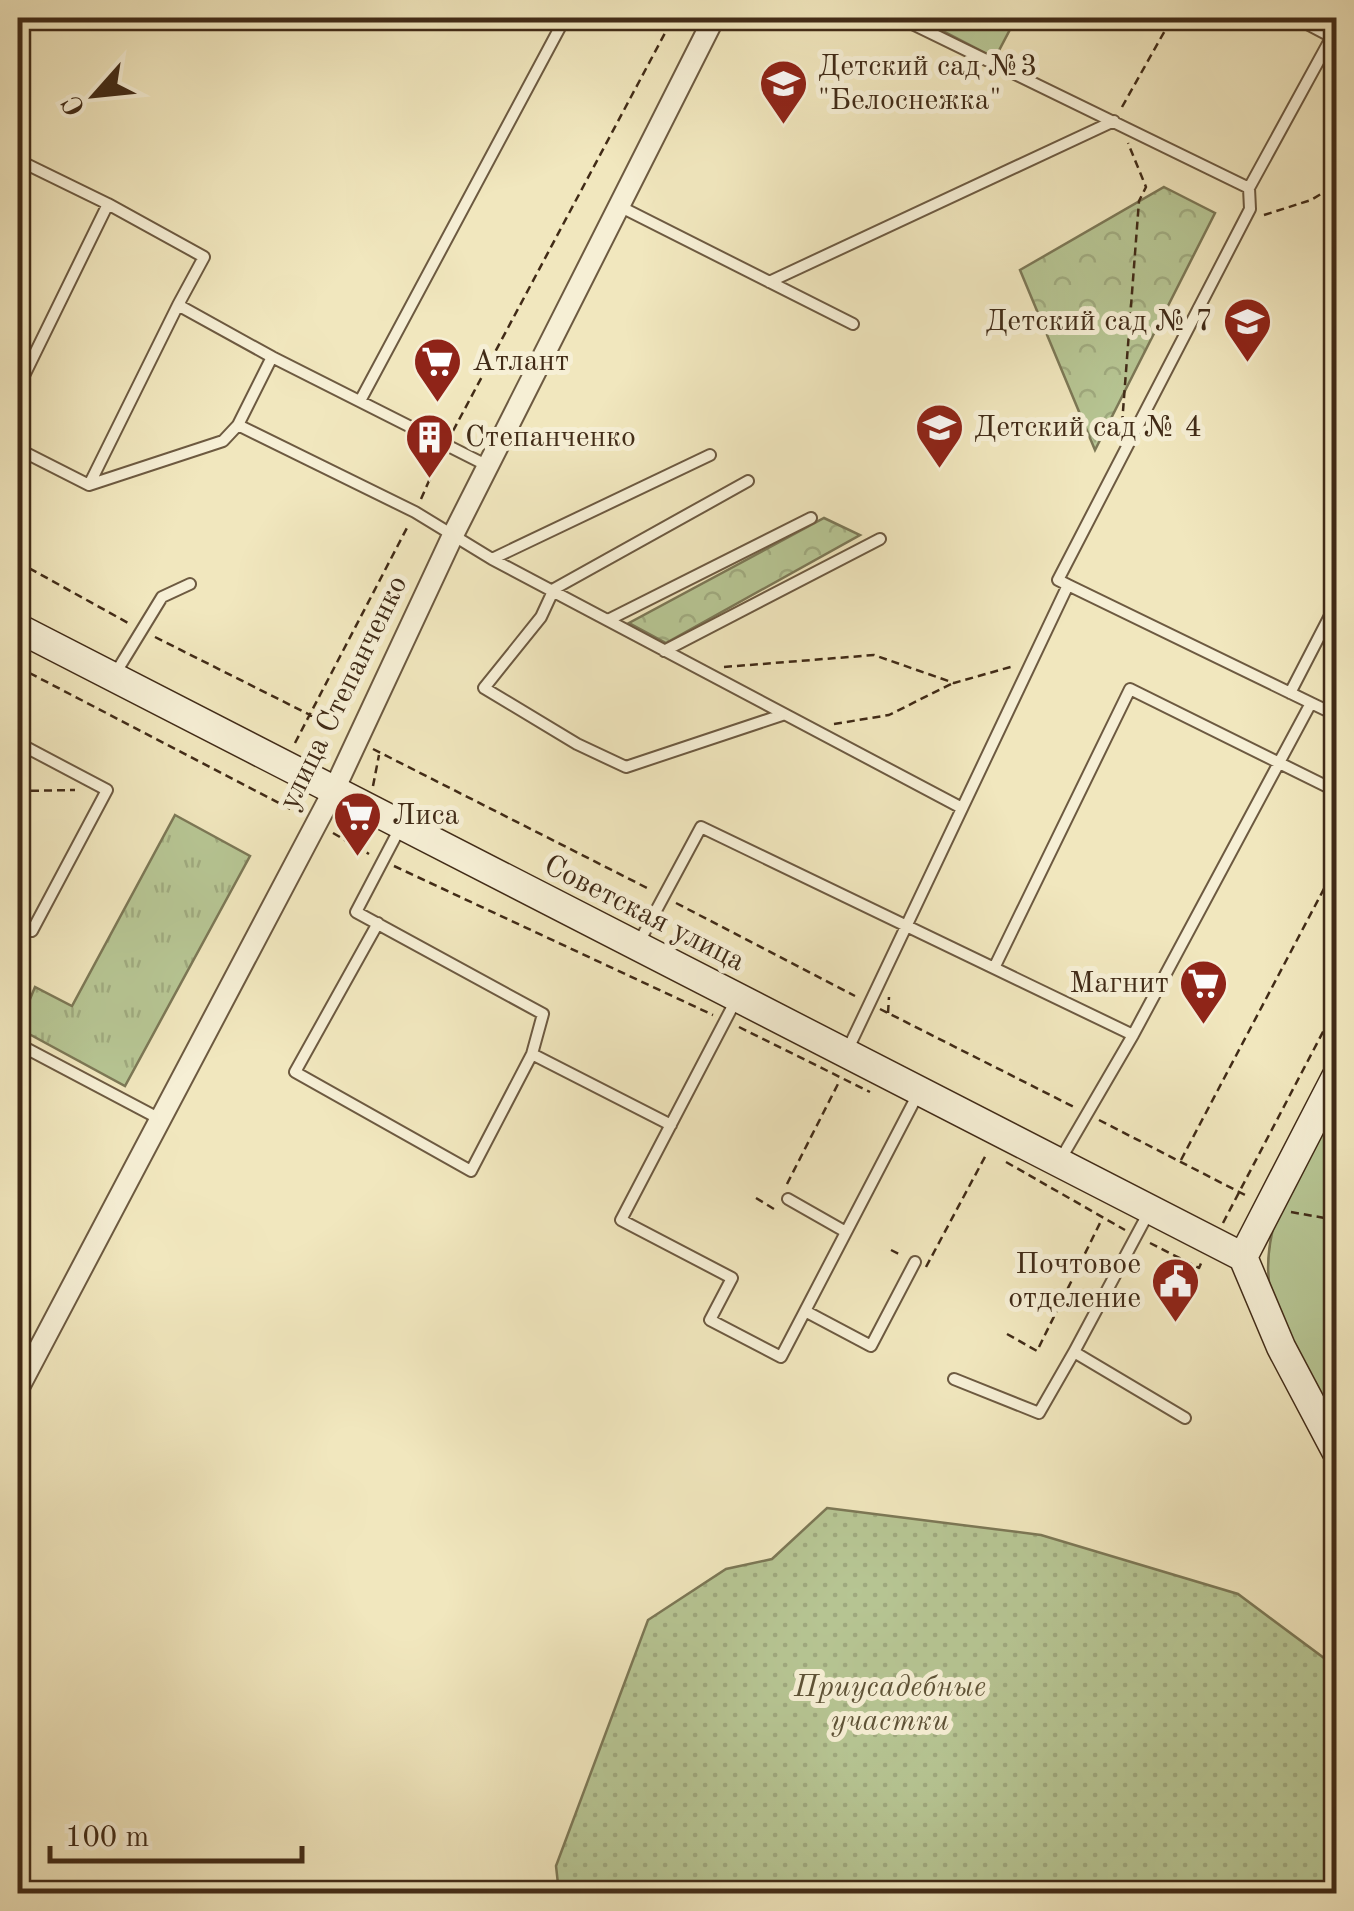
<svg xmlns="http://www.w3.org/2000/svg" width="1354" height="1911" font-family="'Old Standard TT',serif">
<defs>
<pattern id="grass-tufts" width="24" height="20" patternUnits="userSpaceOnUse" patternTransform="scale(2.5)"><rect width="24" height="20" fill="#b7c694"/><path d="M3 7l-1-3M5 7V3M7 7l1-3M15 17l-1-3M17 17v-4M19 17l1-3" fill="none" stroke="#9faa7f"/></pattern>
<pattern id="forest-crowns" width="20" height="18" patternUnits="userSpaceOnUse" patternTransform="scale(2.5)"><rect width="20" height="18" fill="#b7c694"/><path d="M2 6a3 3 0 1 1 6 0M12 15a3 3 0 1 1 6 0" fill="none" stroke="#9faa7f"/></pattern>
<pattern id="garden-dots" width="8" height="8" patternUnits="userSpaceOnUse" patternTransform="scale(2.5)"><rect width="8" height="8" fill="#b7c694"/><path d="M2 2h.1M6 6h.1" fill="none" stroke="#9faa7f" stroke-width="1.8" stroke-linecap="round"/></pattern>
</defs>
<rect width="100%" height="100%" fill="#f1e7be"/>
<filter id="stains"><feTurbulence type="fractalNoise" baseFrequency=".002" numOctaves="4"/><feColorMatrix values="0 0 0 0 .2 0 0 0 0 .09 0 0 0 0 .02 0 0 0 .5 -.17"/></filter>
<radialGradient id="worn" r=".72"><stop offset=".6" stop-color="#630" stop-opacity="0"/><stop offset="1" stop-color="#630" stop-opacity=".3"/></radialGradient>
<path fill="url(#grass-tufts)" stroke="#7c7856" stroke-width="2.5" d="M175,815L250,856L125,1086L18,1028L35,987L72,1006Z"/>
<path fill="url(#forest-crowns)" stroke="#7c7856" stroke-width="2.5" d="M1164,187L1215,213L1095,450L1020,270Z
M824,518L860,535L666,643L629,623Z"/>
<path fill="#b7c694" stroke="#7c7856" stroke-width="2.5" d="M918,18H1016L995,58Z
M1336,1085V1425C1314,1384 1281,1339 1271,1294C1255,1224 1308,1147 1336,1085Z"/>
<path fill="url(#garden-dots)" stroke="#7c7856" stroke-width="2.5" d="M827,1508L1041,1535L1238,1594L1336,1667V1893H559L556,1866L648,1620L726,1569L772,1559Z"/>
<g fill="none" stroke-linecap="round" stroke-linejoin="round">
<defs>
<path id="lane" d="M900,18L1249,188
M1296,18L1332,37
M108,204L204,257L178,305
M617,205L853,324
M769,282L1114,121
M272,357L488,466
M18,388L108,204L22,162
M360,401L565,18
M18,449L89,485L178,305L272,357L238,425L415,512L492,559L960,807
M748,481L554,589L541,617L484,688L577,744L626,767L782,715
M89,485L223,441L238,425
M492,559L710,455
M1068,585L1311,703
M608,620L811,518
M664,651L880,539
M115,674L162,597L190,584
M1290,693L1336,604
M18,743L107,790L32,931L18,923
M400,828L356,912L543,1014L532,1054L671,1125
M378,923L295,1072L471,1171L532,1054
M637,946L701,827L1133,1035L1059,1162
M994,968L1130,689L1336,791
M737,998L621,1220L732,1278L710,1320L781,1357L805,1311
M1133,1035L1311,703L1336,715
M18,1044L158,1118
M847,1051L1068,585L1058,580L1250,209L1249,188L1336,29
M788,1199L846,1232
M1150,1210L1074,1352L1185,1418
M915,1262L871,1346L805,1311L919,1092
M954,1379L1039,1413L1074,1352"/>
<path id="street" d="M18,1389L333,792L454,533L714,18"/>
<path id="secondary" d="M18,628L1243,1257
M1243,1257L1281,1347L1336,1451
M1243,1257L1336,1077"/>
</defs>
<use href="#lane" stroke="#6d5a41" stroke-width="14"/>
<use href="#street" stroke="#6d5a41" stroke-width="24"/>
<use href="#secondary" stroke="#412b17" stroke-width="31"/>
<path stroke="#412b17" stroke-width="2.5" stroke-dasharray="8 5" stroke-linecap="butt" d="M1122,107L1172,18
M1264,215L1311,200L1336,185
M1122,424L1139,201L1146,187L1128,143
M453,431L673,18
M421,499L440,456
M18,562L130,624
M155,637L340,730
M18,667L300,814
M724,667L874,655L954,683L1014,666
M834,724L889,715L953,683
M295,743L409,524
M373,749L651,890
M373,786L379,755
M18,791L75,790
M333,833L369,854
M353,846L360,832
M394,866L713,1015
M676,903L855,996
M880,1009L1074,1107
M888,1013L889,997
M739,1027L870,1092
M1099,1120L1247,1196
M1181,1160L1336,866
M1006,1162L1125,1230
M787,1184L840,1080
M756,1198L774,1209L777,1205
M1291,1212L1336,1220
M1223,1223L1336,1007
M1150,1243L1199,1268L1202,1261
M891,1250L901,1255
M926,1267L987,1153
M1007,1334L1037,1351L1102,1219"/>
<use href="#lane" stroke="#f6efd5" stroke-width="10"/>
<use href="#street" stroke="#f6efd5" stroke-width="20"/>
<use href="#secondary" stroke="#f6efd5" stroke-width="28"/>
</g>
<defs>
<symbol id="school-pin" viewBox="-11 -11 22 30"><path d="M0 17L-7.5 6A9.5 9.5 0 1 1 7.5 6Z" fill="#8f2418" stroke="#f6efd5"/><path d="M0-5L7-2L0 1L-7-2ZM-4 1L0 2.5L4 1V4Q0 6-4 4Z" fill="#fff"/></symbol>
<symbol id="supermarket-pin" viewBox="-11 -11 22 30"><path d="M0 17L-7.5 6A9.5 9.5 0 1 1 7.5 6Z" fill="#8f2418" stroke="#f6efd5"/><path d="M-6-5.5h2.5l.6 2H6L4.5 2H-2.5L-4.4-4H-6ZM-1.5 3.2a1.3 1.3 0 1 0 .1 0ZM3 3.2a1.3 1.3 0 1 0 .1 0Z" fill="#fff"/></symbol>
<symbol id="building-pin" viewBox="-11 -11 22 30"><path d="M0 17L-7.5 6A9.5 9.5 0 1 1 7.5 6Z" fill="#8f2418" stroke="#f6efd5"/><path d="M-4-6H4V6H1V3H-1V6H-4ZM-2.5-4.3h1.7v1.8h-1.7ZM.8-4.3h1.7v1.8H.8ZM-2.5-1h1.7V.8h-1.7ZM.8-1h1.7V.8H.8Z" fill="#fff"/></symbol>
<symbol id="civic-pin" viewBox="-11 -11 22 30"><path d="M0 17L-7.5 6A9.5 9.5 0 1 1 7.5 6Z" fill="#8f2418" stroke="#f6efd5"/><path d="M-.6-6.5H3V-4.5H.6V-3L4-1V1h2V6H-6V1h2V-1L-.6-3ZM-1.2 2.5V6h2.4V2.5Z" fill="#fff"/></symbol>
</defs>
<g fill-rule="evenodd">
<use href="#school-pin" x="756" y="56" width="55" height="75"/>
<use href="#school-pin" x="1220" y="294" width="55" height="75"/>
<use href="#supermarket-pin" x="410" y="334" width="55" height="75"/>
<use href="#school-pin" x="912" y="400" width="55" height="75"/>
<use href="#building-pin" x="402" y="410" width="55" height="75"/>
<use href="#supermarket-pin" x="330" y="788" width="55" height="75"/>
<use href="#supermarket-pin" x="1176" y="956" width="55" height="75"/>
<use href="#civic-pin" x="1148" y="1254" width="55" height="75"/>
</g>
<g text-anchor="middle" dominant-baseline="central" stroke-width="10" stroke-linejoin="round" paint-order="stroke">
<g font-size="30" fill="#412b17" stroke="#f6efd5" text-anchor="start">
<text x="818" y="67">Детский сад №3<tspan x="818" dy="34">"Белоснежка"</tspan></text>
<text x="1213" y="322" text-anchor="end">Детский сад № 7</text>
<text x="472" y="362">Атлант</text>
<text x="974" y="428">Детский сад № 4</text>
<text x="465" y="438">Степанченко</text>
<text x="392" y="816">Лиса</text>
<text x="1169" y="984" text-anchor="end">Магнит</text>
<text x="1141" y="1265" text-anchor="end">Почтовое<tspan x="1141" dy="34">отделение</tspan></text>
</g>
<g font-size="30" fill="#412b17" stroke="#f6efd5">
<text transform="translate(344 693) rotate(-64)">улица Степанченко</text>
<text transform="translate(644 914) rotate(27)">Советская улица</text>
</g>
<g font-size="30" font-style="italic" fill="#5e5236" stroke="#f6efd5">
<text x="890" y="1688">Приусадебные<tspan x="890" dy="34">участки</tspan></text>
</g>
</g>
<rect width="1354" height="1911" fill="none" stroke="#f1e7be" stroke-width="60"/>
<rect x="20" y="20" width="1314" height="1871" fill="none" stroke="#412b17" stroke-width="5"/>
<rect x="30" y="30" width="1294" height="1851" fill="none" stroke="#412b17" stroke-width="2.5"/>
<g transform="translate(95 95) rotate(243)" stroke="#f6efd5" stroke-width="8" paint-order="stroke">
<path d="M0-8L18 38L0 25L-18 38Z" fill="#412b17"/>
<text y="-15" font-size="28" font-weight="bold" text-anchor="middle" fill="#412b17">С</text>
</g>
<path d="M50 1846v15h252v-15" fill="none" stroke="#412b17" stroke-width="5"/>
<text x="65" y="1846" font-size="30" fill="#412b17" stroke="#f6efd5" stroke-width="8" paint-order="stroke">100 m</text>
<rect width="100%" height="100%" filter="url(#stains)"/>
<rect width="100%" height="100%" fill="url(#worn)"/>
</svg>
